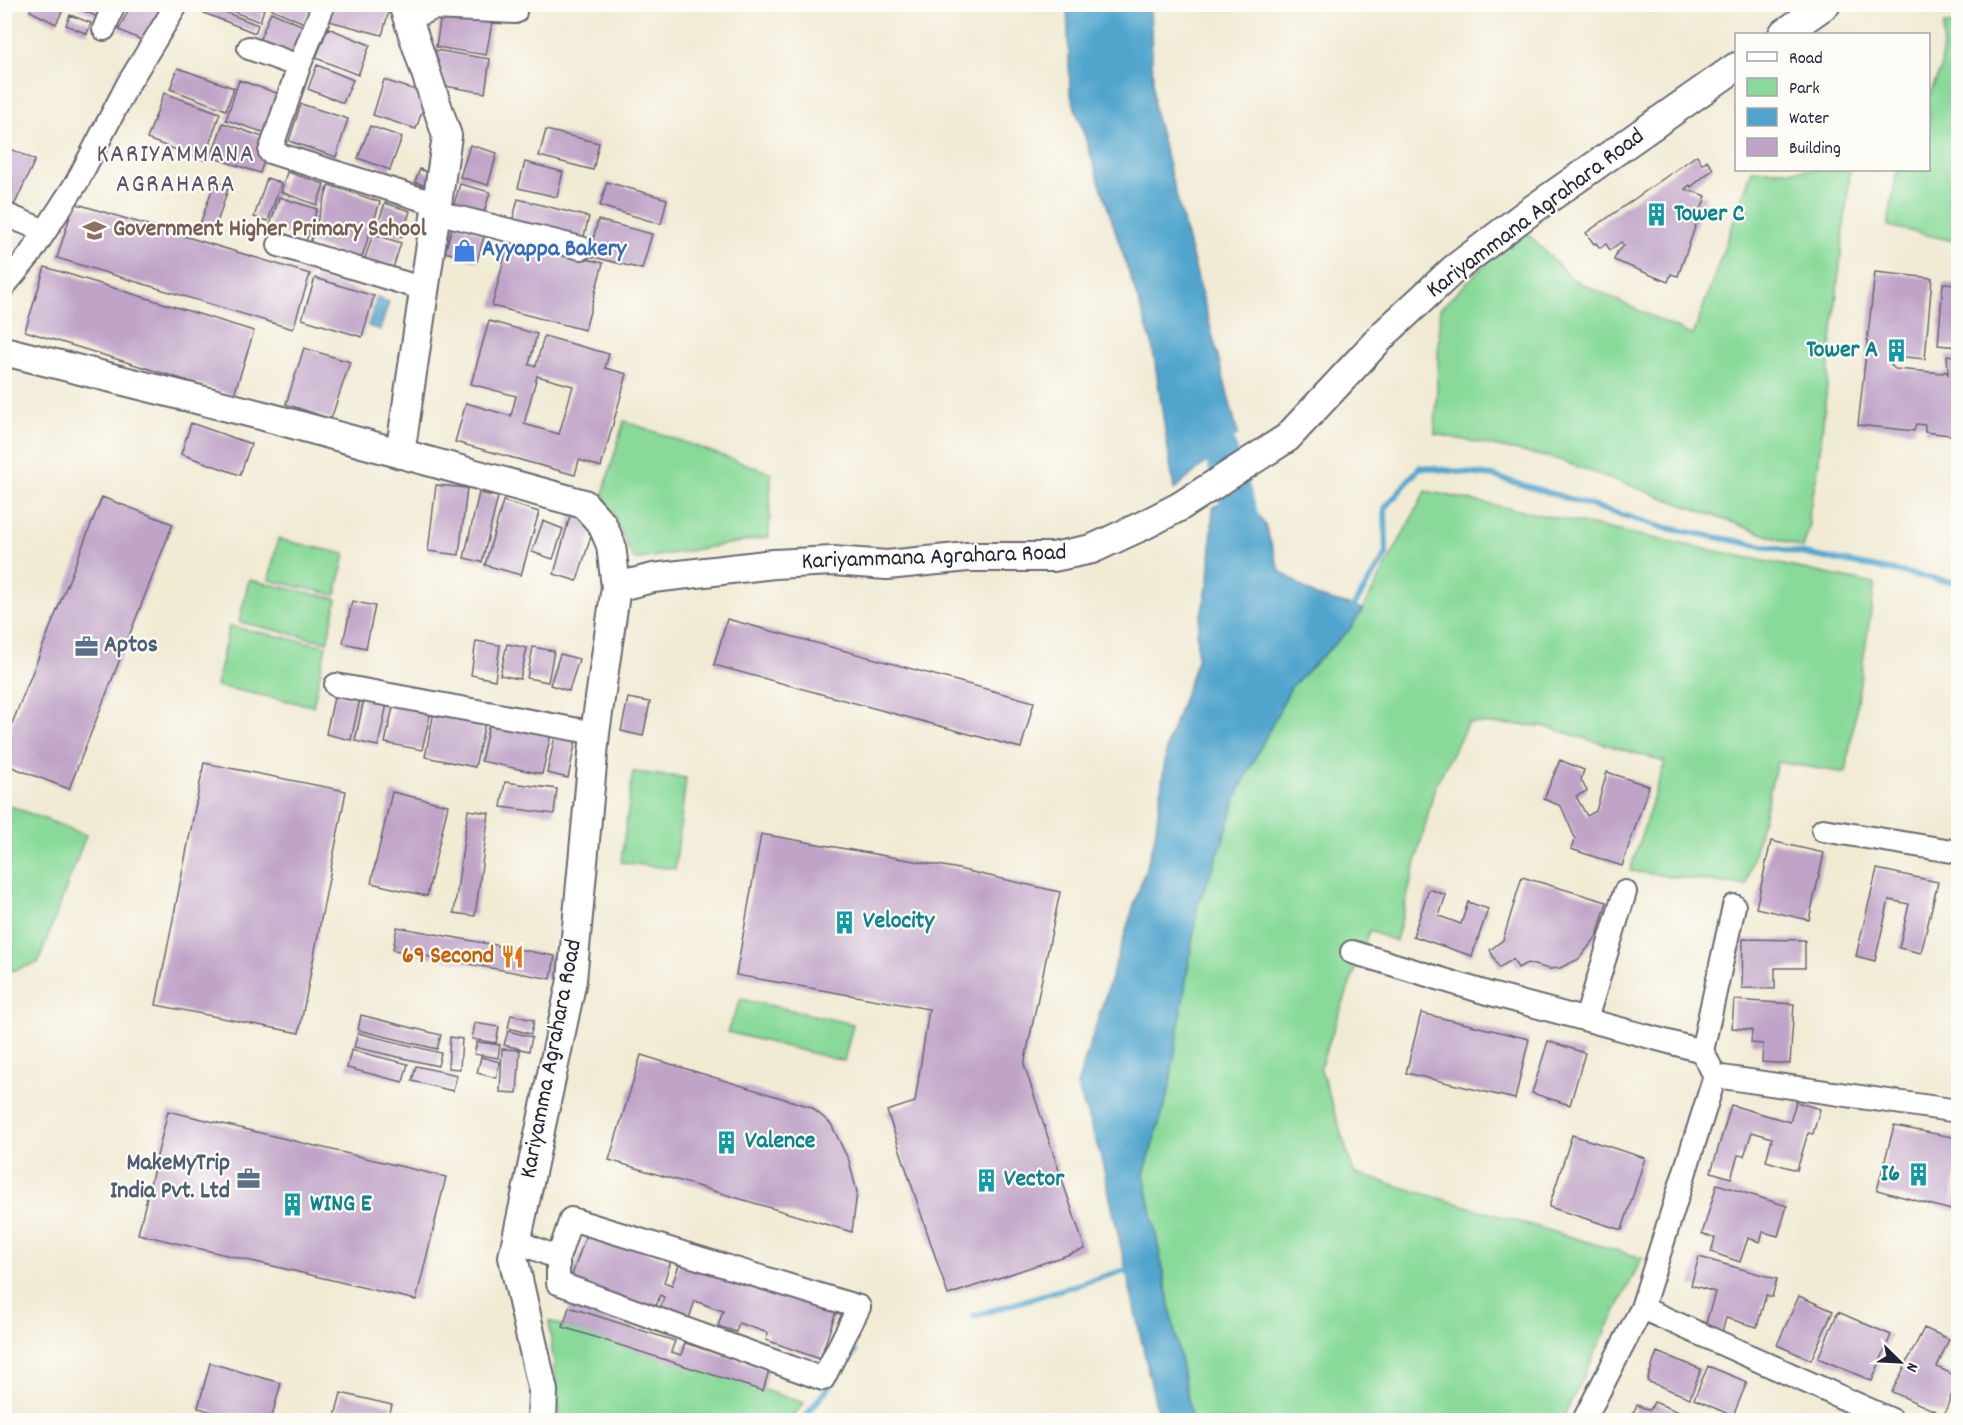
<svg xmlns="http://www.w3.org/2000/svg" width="1963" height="1425" font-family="Dekko,sans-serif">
<rect width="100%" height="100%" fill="#fdfcf7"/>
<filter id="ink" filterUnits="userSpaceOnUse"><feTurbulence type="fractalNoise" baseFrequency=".0167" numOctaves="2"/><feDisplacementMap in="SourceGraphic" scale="12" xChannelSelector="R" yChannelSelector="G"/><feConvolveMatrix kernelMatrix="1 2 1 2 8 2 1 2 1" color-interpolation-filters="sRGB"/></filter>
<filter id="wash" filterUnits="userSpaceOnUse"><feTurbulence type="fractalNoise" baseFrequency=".008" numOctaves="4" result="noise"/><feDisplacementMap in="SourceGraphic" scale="24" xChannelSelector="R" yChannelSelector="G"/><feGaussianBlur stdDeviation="1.35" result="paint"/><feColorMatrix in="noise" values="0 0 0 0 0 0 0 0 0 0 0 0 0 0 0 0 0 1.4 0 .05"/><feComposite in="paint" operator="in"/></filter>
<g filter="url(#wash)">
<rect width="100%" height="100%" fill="#f1ebd4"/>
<path fill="#89da9a" stroke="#567e6a" stroke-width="1.5" d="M1944,24L1958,25V242L1888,226L1897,170H1928L1929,95L1941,69Z
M1752,170H1850L1818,469L1808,518L1810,524L1803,548L1556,459L1435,434L1440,309L1522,228L1572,279L1693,336Z
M624,421L771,473L769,537L634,560L603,494Z
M1426,491L1875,584L1846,773L1777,762L1746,886L1630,871L1665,762L1543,726L1468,723L1435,786L1396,941L1369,931L1320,1067L1354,1173L1642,1258L1562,1420H1192L1144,1174L1169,1090L1198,904L1221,847L1239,790L1291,687L1349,630L1363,609Z
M278,539L345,554L336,595L269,580Z
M249,580L337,599L327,642L239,622Z
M229,626L326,646L313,706L216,686Z
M633,772L686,778L675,869L621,862Z
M5,804L86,835L38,963L5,973Z
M741,999L853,1024L844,1061L727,1032Z
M549,1321L804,1403L790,1420H569L560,1418Z"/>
<path fill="#51a5cd" stroke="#3a6484" stroke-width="1.5" d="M1067,5H1150L1154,109L1238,434L1174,490L1152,343L1070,92Z
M377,298L389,302L380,330L368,326Z
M1243,492L1265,525L1280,571L1316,596L1363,609L1349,630L1291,687L1239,790L1221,847L1198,904L1169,1090L1144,1174L1192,1420H1159L1101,1157L1077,1085L1154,842L1167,745L1197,660V632L1209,580L1213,507Z"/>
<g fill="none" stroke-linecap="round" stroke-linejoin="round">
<path stroke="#51a5cd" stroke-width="6" d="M1350,612L1386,555L1385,508L1420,467L1493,476L1662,527L1958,583
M974,1316L1132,1268
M803,1420L855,1352"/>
<path stroke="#51a5cd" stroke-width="34" d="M1207,404C1217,451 1238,493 1247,540"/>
</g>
<g id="blocks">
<path fill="#c0a4c8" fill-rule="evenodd" d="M33,4H66L56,24L30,11Z
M69,4H106L100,18Z
M131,4H167L148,43L119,30Z
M252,4L264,9L260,22L216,5Z
M261,4H312L304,23Z
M333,4H362L389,11L382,35L329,21Z
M207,5L258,25L255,33L204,13Z
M271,12L308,28L296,57L259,41Z
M441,14L492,23L486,55L436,47Z
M70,15L91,23L87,34L66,25Z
M328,28L370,45L358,75L316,58Z
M435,50L490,59L485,93L445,86Z
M317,65L353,80L343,103L308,89Z
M178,68L234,88L226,110L170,89Z
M239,80L285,96L272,135L226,120Z
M384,80L428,94L416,129L373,115Z
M164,93L220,113L204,160L147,139Z
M301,104L348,119L336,157L289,141Z
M223,123L271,140L260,173L211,157Z
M370,126L402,137L390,170L358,158Z
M546,130L599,143L593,170L539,156Z
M470,145L497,153L488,185L460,177Z
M4,146L35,160L12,210L4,207Z
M1697,155L1702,164L1707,160L1713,169L1691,187L1690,185L1685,189L1706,196L1678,276L1671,274L1668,282L1614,260L1617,252L1624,246L1621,242L1610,250L1606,244L1600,248L1596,243L1594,244L1586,233Z
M525,162L563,172L557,197L518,188Z
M420,169L436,176L431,188L415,182Z
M287,172L324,184L317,205L281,192Z
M267,178L281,183L268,221L254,217Z
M215,181L229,186L213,235L198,230Z
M607,182L667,199L661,224L600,206Z
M460,184L490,192L483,216L453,207Z
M329,185L380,202L361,260L310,243Z
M279,197L317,209L306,241L269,228Z
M518,199L589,217L583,240L512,222Z
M74,203L310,274L293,329L57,258Z
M385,203L410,211L402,237L376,229Z
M598,220L652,234L642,269L589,256Z
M453,224L485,233L477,261L445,252Z
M373,234L401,243L391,274L363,264Z
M509,240L603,263L585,330L492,306Z
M45,267L254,331L234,395L25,331Z
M1875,272L1932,278L1925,359L1894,356L1891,365L1895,369L1943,373L1945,371L1948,374L1947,355L1955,356L1957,347L1938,345L1943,283L1958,284V436L1925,432V425L1916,424L1914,431L1858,425Z
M315,278L374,296L362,337L302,319Z
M489,321L537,334L529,365L536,366L544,336L609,354L605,368L627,374L601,467L579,460L575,475L455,442L466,403L511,416L516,396L471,384ZM537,376L573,386L559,434L524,424Z
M304,348L350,362L331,419L286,404Z
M191,423L251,444L240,475L181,454Z
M436,485L467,488L459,555L428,551Z
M479,493L498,497L482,562L464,558Z
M102,497L173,524L69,789L4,764V744Z
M503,501L539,512L521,575L485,565Z
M571,512L596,520L577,581L554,574Z
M543,521L563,529L553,559L532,552Z
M352,601L375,606L366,648L343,643Z
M727,619L1034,702L1021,748L714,665Z
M476,641L500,645L495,680L471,675Z
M507,644L527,648L520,679L500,675Z
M533,647L554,651L548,682L527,678Z
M560,654L579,659L569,691L550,685Z
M335,693L360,699L351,740L326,734Z
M628,698L650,702L643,736L621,731Z
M364,699L387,704L378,746L355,741Z
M394,703L431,711L422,750L385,743Z
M434,712L485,723L475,767L425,757Z
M490,720L551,734L542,774L481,761Z
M555,736L576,740L568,778L547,773Z
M1560,760L1584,770L1581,780L1587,791L1576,796L1587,816L1596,811L1607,772L1649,786L1622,866L1571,849L1575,838L1561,806L1544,799Z
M204,763L346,791L299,1033L156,1005Z
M505,782L557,789L554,814L501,807Z
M392,792L448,805L427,896L371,883Z
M468,810L489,813L475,916L454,913Z
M761,834L954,868L1060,892L1024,1065L1085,1249L948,1295L887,1111L915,1102L929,1009L736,975Z
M1771,841L1824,853L1809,920L1756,908Z
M1877,869L1938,882L1921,953L1899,948L1909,904L1889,900L1875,961L1856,956Z
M1522,877L1607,902L1597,936L1579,959L1560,968L1549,969L1527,963L1518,968L1513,959L1499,968L1490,950L1503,940Z
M1429,889L1446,895L1439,916L1461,924L1468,902L1488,909L1472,956L1413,936Z
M397,927L555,956L551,979L393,950Z
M1743,939L1805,940V968H1775V989L1742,988Z
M1734,1000L1794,1004L1790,1064L1762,1062L1763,1044L1751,1043L1752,1030L1732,1028Z
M1421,1013L1529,1039L1515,1099L1406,1073Z
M361,1015L441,1035L437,1049L358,1030Z
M511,1015L534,1020L531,1034L508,1028Z
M475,1023L499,1027L496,1043L472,1039Z
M508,1031L532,1037L529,1051L504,1045Z
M358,1033L441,1053L438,1066L354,1047Z
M450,1037L462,1039L460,1069L448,1068Z
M1548,1041L1585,1053L1570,1105L1532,1093Z
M477,1042L500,1045L498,1058L474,1054Z
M502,1049L520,1050L517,1093L500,1092Z
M351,1050L408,1064L403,1082L347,1068Z
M641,1055L811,1107L831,1124L849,1161L857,1192L852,1232L609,1160Z
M481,1057L500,1062L496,1078L477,1073Z
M416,1066L457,1075L453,1091L412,1081Z
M1796,1102L1820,1109L1813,1134L1808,1133L1797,1170L1766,1161L1772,1138L1752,1132L1744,1156L1738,1155L1731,1178L1711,1172L1731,1105L1790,1122Z
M168,1111L446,1177L416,1300L138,1234Z
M1894,1126L1958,1138V1161L1951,1210L1958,1187V1211L1951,1210L1877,1190Z
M1572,1135L1645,1158L1622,1230L1549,1207Z
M1717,1184L1787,1206L1778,1236L1763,1232L1760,1242L1748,1238L1740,1262L1711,1252L1715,1238L1702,1234Z
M587,1232L671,1261L664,1282L672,1285L681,1259L836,1312L820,1359L766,1340L768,1333L739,1323L736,1332L718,1326L723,1311L695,1301L688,1321L659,1311L664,1297L660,1295L655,1310L570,1281Z
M1699,1257L1777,1279L1772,1297L1766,1295L1757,1327L1726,1318L1722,1332L1705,1327L1715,1292L1691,1285Z
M1799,1296L1833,1311L1811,1360L1777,1345Z
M569,1307L675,1341L671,1352L681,1355L685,1343L769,1370L763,1391L563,1327Z
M1838,1312L1891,1335L1872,1381L1818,1358Z
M1924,1328L1949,1339L1937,1367L1958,1377L1944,1415L1892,1392Z
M1657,1352L1701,1369L1690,1398L1647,1381Z
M210,1363L281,1383L271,1420H244L198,1408Z
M1708,1366L1747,1382L1733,1416L1694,1399Z
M341,1393L392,1405L388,1420H354L335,1416Z
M1654,1402L1694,1418L1693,1420H1630L1637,1405L1650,1410Z"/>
</g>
</g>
<g filter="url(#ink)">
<use href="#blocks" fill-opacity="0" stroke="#6a6871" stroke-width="1.5"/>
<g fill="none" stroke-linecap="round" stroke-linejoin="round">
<defs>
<path id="minor" d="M324,4L299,66L270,152L437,204
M408,19L434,8L515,12
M104,29L114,4
M249,48L299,66
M436,212L581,248
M4,214L45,231
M279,245L424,289
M4,286L29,256L77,182L128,84L177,4
M336,685L595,733
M1823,830L1958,852
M1352,952L1487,993L1702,1051L1715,1076
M1586,1019L1625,892
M1702,1051L1734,906
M571,1219L859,1307L823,1379L558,1283V1258Z
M516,1241L558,1258
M1642,1308L1892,1420
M1584,1420L1642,1308L1715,1076L1958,1111"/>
<path id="tertiary" d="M1783,34L1826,4
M4,351L264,416L584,504L602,524L611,545L616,587L595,733L572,980L513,1257L543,1391L542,1420
M400,454L447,136L403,4
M616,587L653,578L774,564L833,561L887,565L968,557H1053L1092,549L1144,525L1179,507L1287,438L1385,333L1453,270L1529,212L1736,67"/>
</defs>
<use href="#minor" stroke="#6a6871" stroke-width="26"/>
<use href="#tertiary" stroke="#6a6871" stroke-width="32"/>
<use href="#minor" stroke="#fff" stroke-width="22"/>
<use href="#tertiary" stroke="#fff" stroke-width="28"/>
</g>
</g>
<defs>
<symbol id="building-bare" viewBox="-9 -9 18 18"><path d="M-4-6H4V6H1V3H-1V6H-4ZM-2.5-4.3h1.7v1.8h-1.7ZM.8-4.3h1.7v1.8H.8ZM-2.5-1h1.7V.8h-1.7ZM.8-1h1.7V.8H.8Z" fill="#0f9aa8" stroke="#fdfcf7" stroke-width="2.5" paint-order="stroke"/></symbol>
<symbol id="school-bare" viewBox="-9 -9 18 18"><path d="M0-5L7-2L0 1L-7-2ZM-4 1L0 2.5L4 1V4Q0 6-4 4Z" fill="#8d6e63" stroke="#fdfcf7" stroke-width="2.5" paint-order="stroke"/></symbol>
<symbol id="shop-bare" viewBox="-9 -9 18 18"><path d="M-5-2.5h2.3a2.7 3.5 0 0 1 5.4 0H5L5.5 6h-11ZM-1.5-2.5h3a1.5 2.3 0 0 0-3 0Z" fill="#3f7fe0" stroke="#fdfcf7" stroke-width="2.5" paint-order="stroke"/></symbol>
<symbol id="office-bare" viewBox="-9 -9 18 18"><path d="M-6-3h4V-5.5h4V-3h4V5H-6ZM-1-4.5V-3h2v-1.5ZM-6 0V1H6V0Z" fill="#5c6f8a" stroke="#fdfcf7" stroke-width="2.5" paint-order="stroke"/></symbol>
<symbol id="restaurant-bare" viewBox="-9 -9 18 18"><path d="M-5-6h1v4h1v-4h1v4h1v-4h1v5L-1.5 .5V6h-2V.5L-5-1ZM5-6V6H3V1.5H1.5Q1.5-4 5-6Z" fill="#e8710a" stroke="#fdfcf7" stroke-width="2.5" paint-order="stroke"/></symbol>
</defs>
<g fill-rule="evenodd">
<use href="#building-bare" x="1640" y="198" width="33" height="33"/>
<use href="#school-bare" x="78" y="214" width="33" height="33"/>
<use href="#shop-bare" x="448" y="234" width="33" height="33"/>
<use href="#building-bare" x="1880" y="334" width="33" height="33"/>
<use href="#office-bare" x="70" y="630" width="33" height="33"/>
<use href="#building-bare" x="828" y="906" width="33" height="33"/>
<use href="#restaurant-bare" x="496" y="940" width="33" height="33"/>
<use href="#building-bare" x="710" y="1126" width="33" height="33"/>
<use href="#building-bare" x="1902" y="1158" width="33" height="33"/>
<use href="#office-bare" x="232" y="1162" width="33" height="33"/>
<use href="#building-bare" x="970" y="1164" width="33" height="33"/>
<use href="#building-bare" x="276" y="1188" width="33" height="33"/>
</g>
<g text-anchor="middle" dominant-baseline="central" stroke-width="4.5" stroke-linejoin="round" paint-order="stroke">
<g font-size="24" fill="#22223b" stroke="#fdfcf7">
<text transform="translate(1536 214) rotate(-37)">Kariyammana Agrahara Road</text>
<text transform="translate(934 558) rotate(-2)">Kariyammana Agrahara Road</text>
<text transform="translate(552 1059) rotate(-79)">Kariyamma Agrahara Road</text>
</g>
<g font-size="24" font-weight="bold" fill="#0d838f" stroke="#fdfcf7" text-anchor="start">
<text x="1674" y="215">Tower C</text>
<text x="1878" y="351" text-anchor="end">Tower A</text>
<text x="863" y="922">Velocity</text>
<text x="745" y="1142">Valence</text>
<text x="1900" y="1175" text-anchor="end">I6</text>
<text x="1004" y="1180">Vector</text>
<text x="310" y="1205">WING E</text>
</g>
<g font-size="24" font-weight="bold" fill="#785e54" stroke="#fdfcf7" text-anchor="start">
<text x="113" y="230">Government Higher Primary School</text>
</g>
<g font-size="24" font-weight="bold" fill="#366cbe" stroke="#fdfcf7" text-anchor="start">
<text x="482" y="250">Ayyappa Bakery</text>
</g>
<g font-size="24" font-weight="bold" fill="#4e5e75" stroke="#fdfcf7" text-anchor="start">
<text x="104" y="646">Aptos</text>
<text x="230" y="1164" text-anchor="end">MakeMyTrip<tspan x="230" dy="28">India Pvt. Ltd</tspan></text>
</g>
<g font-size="24" font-weight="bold" fill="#c56008" stroke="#fdfcf7" text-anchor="end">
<text x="494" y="957">69 Second</text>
</g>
<g font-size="26" letter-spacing="1.5" fill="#59506c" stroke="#fdfcf7">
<text x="176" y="155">KARIYAMMANA<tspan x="176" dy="30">AGRAHARA</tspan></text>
</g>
</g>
<rect width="1963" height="1425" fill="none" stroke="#fdfcf7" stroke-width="24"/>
<rect x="1735" y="33" width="195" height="138" fill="#fdfcf7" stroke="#a5a5ac" stroke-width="1.5"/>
<rect x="1747" y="52" width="30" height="9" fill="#ffffff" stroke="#a5a5ac" stroke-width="1.5"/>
<text x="1789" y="63" font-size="18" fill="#22223b">Road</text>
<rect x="1747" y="78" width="30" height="18" fill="#89da9a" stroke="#a5a5ac" stroke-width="1.5"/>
<text x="1789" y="93" font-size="18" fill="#22223b">Park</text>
<rect x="1747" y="108" width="30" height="18" fill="#51a5cd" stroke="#a5a5ac" stroke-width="1.5"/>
<text x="1789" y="123" font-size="18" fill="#22223b">Water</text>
<rect x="1747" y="138" width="30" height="18" fill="#c0a4c8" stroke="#a5a5ac" stroke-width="1.5"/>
<text x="1789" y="153" font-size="18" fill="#22223b">Building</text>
<g transform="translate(1900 1362) rotate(114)" stroke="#fdfcf7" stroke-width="4.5" paint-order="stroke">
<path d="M0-4.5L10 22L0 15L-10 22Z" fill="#22223b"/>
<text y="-9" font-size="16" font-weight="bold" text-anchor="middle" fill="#22223b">N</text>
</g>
</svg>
